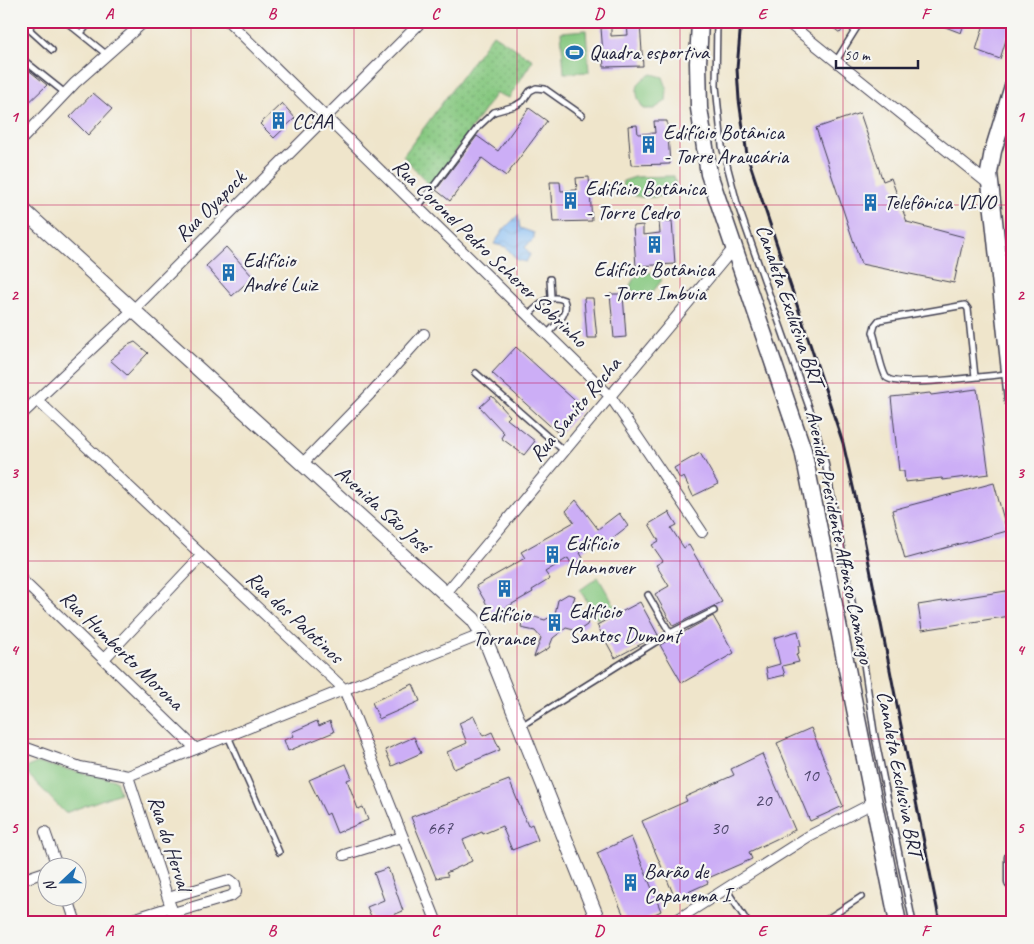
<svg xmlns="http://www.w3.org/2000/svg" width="1034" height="944" font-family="Caveat,sans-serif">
<defs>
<pattern id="garden-dots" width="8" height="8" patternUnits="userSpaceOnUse" patternTransform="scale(1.25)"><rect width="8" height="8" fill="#86c880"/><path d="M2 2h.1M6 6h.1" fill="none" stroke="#6da26a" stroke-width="1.8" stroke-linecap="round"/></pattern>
<pattern id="water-waves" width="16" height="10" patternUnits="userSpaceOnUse" patternTransform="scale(1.25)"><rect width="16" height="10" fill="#83bbf4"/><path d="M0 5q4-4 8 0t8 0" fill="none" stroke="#71a0d2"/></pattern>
</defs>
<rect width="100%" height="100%" fill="#f6f6f2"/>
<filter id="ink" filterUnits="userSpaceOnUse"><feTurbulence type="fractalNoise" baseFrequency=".02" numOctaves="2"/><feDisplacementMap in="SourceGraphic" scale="10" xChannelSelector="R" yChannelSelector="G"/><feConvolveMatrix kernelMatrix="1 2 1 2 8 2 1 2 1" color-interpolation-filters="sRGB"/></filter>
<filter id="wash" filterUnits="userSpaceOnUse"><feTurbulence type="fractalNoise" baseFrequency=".0096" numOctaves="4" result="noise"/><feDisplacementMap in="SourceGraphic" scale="20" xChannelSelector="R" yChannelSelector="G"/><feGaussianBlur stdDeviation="1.12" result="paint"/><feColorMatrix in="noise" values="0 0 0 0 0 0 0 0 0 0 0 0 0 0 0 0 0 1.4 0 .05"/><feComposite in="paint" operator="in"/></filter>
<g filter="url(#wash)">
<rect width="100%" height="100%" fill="#efe5cb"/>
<path fill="#86c880" stroke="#54755e" d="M586,30L589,72L564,73L561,32Z
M652,74L663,77L667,88L666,101L654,109H644C633,94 634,81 652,74Z
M674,176L676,187L672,195C652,197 638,202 622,188L623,181L635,177Z
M644,272L654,273L662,280L648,298H636L630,286L634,278Z
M598,577L616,608L597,619L580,590Z
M37,763L116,780L120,793L65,813L23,769Z"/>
<path fill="url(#garden-dots)" stroke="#54755e" d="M493,34L533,60L509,98L496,93L431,187L403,156Z"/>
<path fill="url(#water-waves)" stroke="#526e98" d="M518,215L520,228L534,233V239L525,247L530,255L526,262L517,260L506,247L494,244L504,229Z"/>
<g id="blocks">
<path fill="#ccaef6" d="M824,21H849L840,33Z
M935,21H965L961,33L935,23Z
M985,21H1012L1000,59L976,50Z
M640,23L643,66L604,67L601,28L611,27V36L628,35L627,24Z
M21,64L47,85L21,110Z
M93,93L112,109L88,135L70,117Z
M282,103L295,118L274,138L260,124Z
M529,108L547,121L506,176L482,158L450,201L436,190L477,136L498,151Z
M860,113L883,181L891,178L907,222L964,237L954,283L861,264L816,128Z
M654,121H667L670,164L631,165L628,126L637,125L638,134L655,133Z
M589,177L592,221L553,222L550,182H560L561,191L577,190L576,178Z
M672,221L675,264L636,266L633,226L643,225V235L660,233L659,222Z
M226,247L253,277L232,296L206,266Z
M610,294H623L626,337L614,338Z
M584,298H593L597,338H587Z
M135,342L148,353L127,375L110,360L128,345Z
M516,347L583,408L559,434L492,373Z
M977,389L989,474L943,480L942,478L905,482L904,471H899L891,397L930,393L931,395Z
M492,396L510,416L507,419L535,441L524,455L501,438L504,433L480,407Z
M700,453L718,484L693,496L684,477L680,479L674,468Z
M994,483L1007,531L905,559L892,510Z
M576,500L598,529L619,513L628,526L606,543L602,536L580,553L583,558L572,565L568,558L545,572L550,579L532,590L533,592L493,615L476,586L525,558L521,552L574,522L566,511Z
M669,512L677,525L671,528L684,548L689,545L722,602L673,626L655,594L669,586L656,565L663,561L652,545L659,541L649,524Z
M1006,591L1010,616L922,630L918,605Z
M568,594L575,596L572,606L575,608L569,614L589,619L587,625L578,631L566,628L553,638L549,648L534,657L541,638L535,631L521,628L522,621L531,616L545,620L555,614L558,600Z
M640,602L658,635L615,658L597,625Z
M713,616L734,653L682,683L660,645Z
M798,631L801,646H798L799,653L796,654L799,662L782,666L785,675L768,679L766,668L780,664L774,638Z
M413,684L420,701L379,719L372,702Z
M474,716L483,736L492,732L500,750L454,769L447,752L467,743L459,723Z
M317,721L319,726L330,721L334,732L288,751L284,740L294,736L292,732Z
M811,728L843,806L810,821L777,743Z
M414,737L421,753L392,766L385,750Z
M762,754L795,830L749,852L752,859L706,879L708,883L675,898L642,821L687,801L685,797L734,775L731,769Z
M346,764L352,778L347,780L358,809L363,807L368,820L337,833L329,813L326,815L309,780Z
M509,780L528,826L532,824L538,840L512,850L502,826L483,834L482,832L463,840L472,861L446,873L448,876L436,878L411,817Z
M631,837L661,911L637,923H627L597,853Z
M388,868L403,911L374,923L367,907L384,900L374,873Z"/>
</g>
</g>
<g filter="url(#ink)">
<use href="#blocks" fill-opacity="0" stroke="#413f51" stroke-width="1"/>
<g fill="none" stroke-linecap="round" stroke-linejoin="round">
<defs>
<path id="lane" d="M32,21L30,28L31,31L52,50
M65,21L106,54
M717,21L716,86L722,146L737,203L811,413L825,462L864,664L874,732L913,923
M81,33L91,21
M21,58L65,93
M836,61L861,21
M418,207L479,126L494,112L515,106L523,101L530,91L536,88L545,89L582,115
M550,279L551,297
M528,315C539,306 548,293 564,300C570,314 556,324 547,334
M476,373L564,451
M975,377L968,309L965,305L879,320L875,325L873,332C877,344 880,367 886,377C894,389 991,375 1009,374
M648,595L670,633
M521,726L670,633L714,611
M228,736L279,852
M726,889L748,923
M821,923L861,897"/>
<path id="street" d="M228,21L610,396L702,532
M786,21L990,185
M21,140L75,83L145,21
M37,400L344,689L437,923
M21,415L133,310L422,21
M303,463L370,394L424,334
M21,579L196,749
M446,593L733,249
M104,659L202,555
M21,746L80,767L128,776L483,634
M128,776L176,923
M45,832L57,866
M344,855L402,837
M21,880L48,871
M67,896L76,923
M168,898L225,881L230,880L235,884L236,892L231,896L173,913
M120,923L171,907
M672,923L809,836L873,803"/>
<path id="secondary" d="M21,208L473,619L483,634L599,923"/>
<path id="primary" d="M700,21L698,63L699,108L709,174L803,450L898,923
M1013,86L993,151L989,173L1013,400
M1013,857V882"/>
</defs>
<use href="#lane" stroke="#413f51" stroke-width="8"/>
<use href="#street" stroke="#413f51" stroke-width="12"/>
<use href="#secondary" stroke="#413f51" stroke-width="16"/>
<use href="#primary" stroke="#413f51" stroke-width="19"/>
<use href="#lane" stroke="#fff" stroke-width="5"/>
<use href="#street" stroke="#fff" stroke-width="10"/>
<use href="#secondary" stroke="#fff" stroke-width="14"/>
<use href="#primary" stroke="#fff" stroke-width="16"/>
<path stroke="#22223b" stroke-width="3" d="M741,21L737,69L739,100L747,155L843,443L859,513L940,923"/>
</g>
</g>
<path fill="none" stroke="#c2185b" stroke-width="1" stroke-opacity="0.55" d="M191,21V923M354,21V923M517,21V923M680,21V923M843,21V923M21,205H1013M21,383H1013M21,561H1013M21,739H1013"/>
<defs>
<symbol id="stadium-bare" viewBox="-9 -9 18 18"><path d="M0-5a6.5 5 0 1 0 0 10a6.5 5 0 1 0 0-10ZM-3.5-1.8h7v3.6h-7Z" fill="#1f6fb2" stroke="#f6f6f2" stroke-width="2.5" paint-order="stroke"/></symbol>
<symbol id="building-bare" viewBox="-9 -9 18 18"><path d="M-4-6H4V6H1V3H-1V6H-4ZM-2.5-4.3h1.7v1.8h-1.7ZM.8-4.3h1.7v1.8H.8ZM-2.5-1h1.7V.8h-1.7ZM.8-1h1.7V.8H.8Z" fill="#1f6fb2" stroke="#f6f6f2" stroke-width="2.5" paint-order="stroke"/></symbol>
</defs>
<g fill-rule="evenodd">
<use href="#stadium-bare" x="562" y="40" width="25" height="25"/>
<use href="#building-bare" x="266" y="108" width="25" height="25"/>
<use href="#building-bare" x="636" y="132" width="25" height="25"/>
<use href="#building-bare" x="558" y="188" width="25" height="25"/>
<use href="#building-bare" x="858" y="190" width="25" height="25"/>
<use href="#building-bare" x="642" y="232" width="25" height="25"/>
<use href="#building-bare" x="216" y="260" width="25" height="25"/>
<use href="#building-bare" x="540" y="542" width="25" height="25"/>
<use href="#building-bare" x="492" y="576" width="25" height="25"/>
<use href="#building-bare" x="542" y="610" width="25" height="25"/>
<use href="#building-bare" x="618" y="870" width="25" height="25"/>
</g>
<g text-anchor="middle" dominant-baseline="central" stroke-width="4.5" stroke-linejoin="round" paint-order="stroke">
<g font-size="19" fill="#4c456a">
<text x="810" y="775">10</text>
<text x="763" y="800">20</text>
<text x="440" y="828">667</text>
<text x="719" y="828">30</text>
</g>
<g font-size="21" fill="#22223b" stroke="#f6f6f2" text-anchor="start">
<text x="589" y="52">Quadra esportiva</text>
<text x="292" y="121">CCAA</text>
<text x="663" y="132">Edifício Botânica<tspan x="663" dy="24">- Torre Araucária</tspan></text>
<text x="585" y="188">Edifício Botânica<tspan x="585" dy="24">- Torre Cedro</tspan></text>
<text x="884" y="202">Telefônica VIVO</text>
<text x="243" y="260">Edifício<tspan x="243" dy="24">André Luiz</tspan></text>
<text x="654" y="269" text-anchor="middle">Edifício Botânica<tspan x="654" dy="24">- Torre Imbuia</tspan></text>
<text x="566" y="543">Edifício<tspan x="566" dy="24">Hannover</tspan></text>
<text x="569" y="611">Edifício<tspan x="569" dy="24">Santos Dumont</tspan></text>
<text x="504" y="614" text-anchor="middle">Edifício<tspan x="504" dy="24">Torrance</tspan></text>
<text x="644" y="871">Barão de<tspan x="644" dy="24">Capanema I</tspan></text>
</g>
<g font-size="21" fill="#22223b" stroke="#f6f6f2">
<text transform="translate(210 206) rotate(-45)">Rua Oyapock</text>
<text transform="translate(490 253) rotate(44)">Rua Coronel Pedro Scherer Sobrinho</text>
<text transform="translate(790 305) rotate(71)">Canaleta Exclusiva BRT</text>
<text transform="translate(575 409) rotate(-50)">Rua Sanito Rocha</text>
<text transform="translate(383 509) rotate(42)">Avenida São José</text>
<text transform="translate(840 537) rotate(78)">Avenida Presidente Affonso Camargo</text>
<text transform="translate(295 617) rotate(43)">Rua dos Palotinos</text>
<text transform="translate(122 650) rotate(44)">Rua Humberto Morona</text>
<text transform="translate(900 774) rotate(79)">Canaleta Exclusiva BRT</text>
<text transform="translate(170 843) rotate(72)">Rua do Herval</text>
</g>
</g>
<rect width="1034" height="944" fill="none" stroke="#f6f6f2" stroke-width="55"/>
<g transform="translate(62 882) rotate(248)"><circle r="24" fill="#f6f6f2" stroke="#a1a1a9"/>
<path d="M0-4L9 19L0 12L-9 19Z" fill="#1f6fb2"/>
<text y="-8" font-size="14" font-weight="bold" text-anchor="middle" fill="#22223b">N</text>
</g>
<path d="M836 60v8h82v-8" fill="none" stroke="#22223b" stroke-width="2.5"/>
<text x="844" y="60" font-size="15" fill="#22223b" stroke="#f6f6f2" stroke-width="4" paint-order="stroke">50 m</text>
<rect x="28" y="28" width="978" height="888" fill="none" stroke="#c2185b" stroke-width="2"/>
<g font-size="16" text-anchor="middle" font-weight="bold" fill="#c2185b">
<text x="109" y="19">A</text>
<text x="272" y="19">B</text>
<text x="435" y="19">C</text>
<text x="599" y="19">D</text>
<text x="762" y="19">E</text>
<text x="925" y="19">F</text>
<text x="14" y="122">1</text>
<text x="1020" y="122">1</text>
<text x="14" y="300">2</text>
<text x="1020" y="300">2</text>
<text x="14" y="478">3</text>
<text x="1020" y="478">3</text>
<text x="14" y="655">4</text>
<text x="1020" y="655">4</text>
<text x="14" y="833">5</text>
<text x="1020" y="833">5</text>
<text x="109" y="936">A</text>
<text x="272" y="936">B</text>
<text x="435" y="936">C</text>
<text x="599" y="936">D</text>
<text x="762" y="936">E</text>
<text x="925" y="936">F</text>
</g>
</svg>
